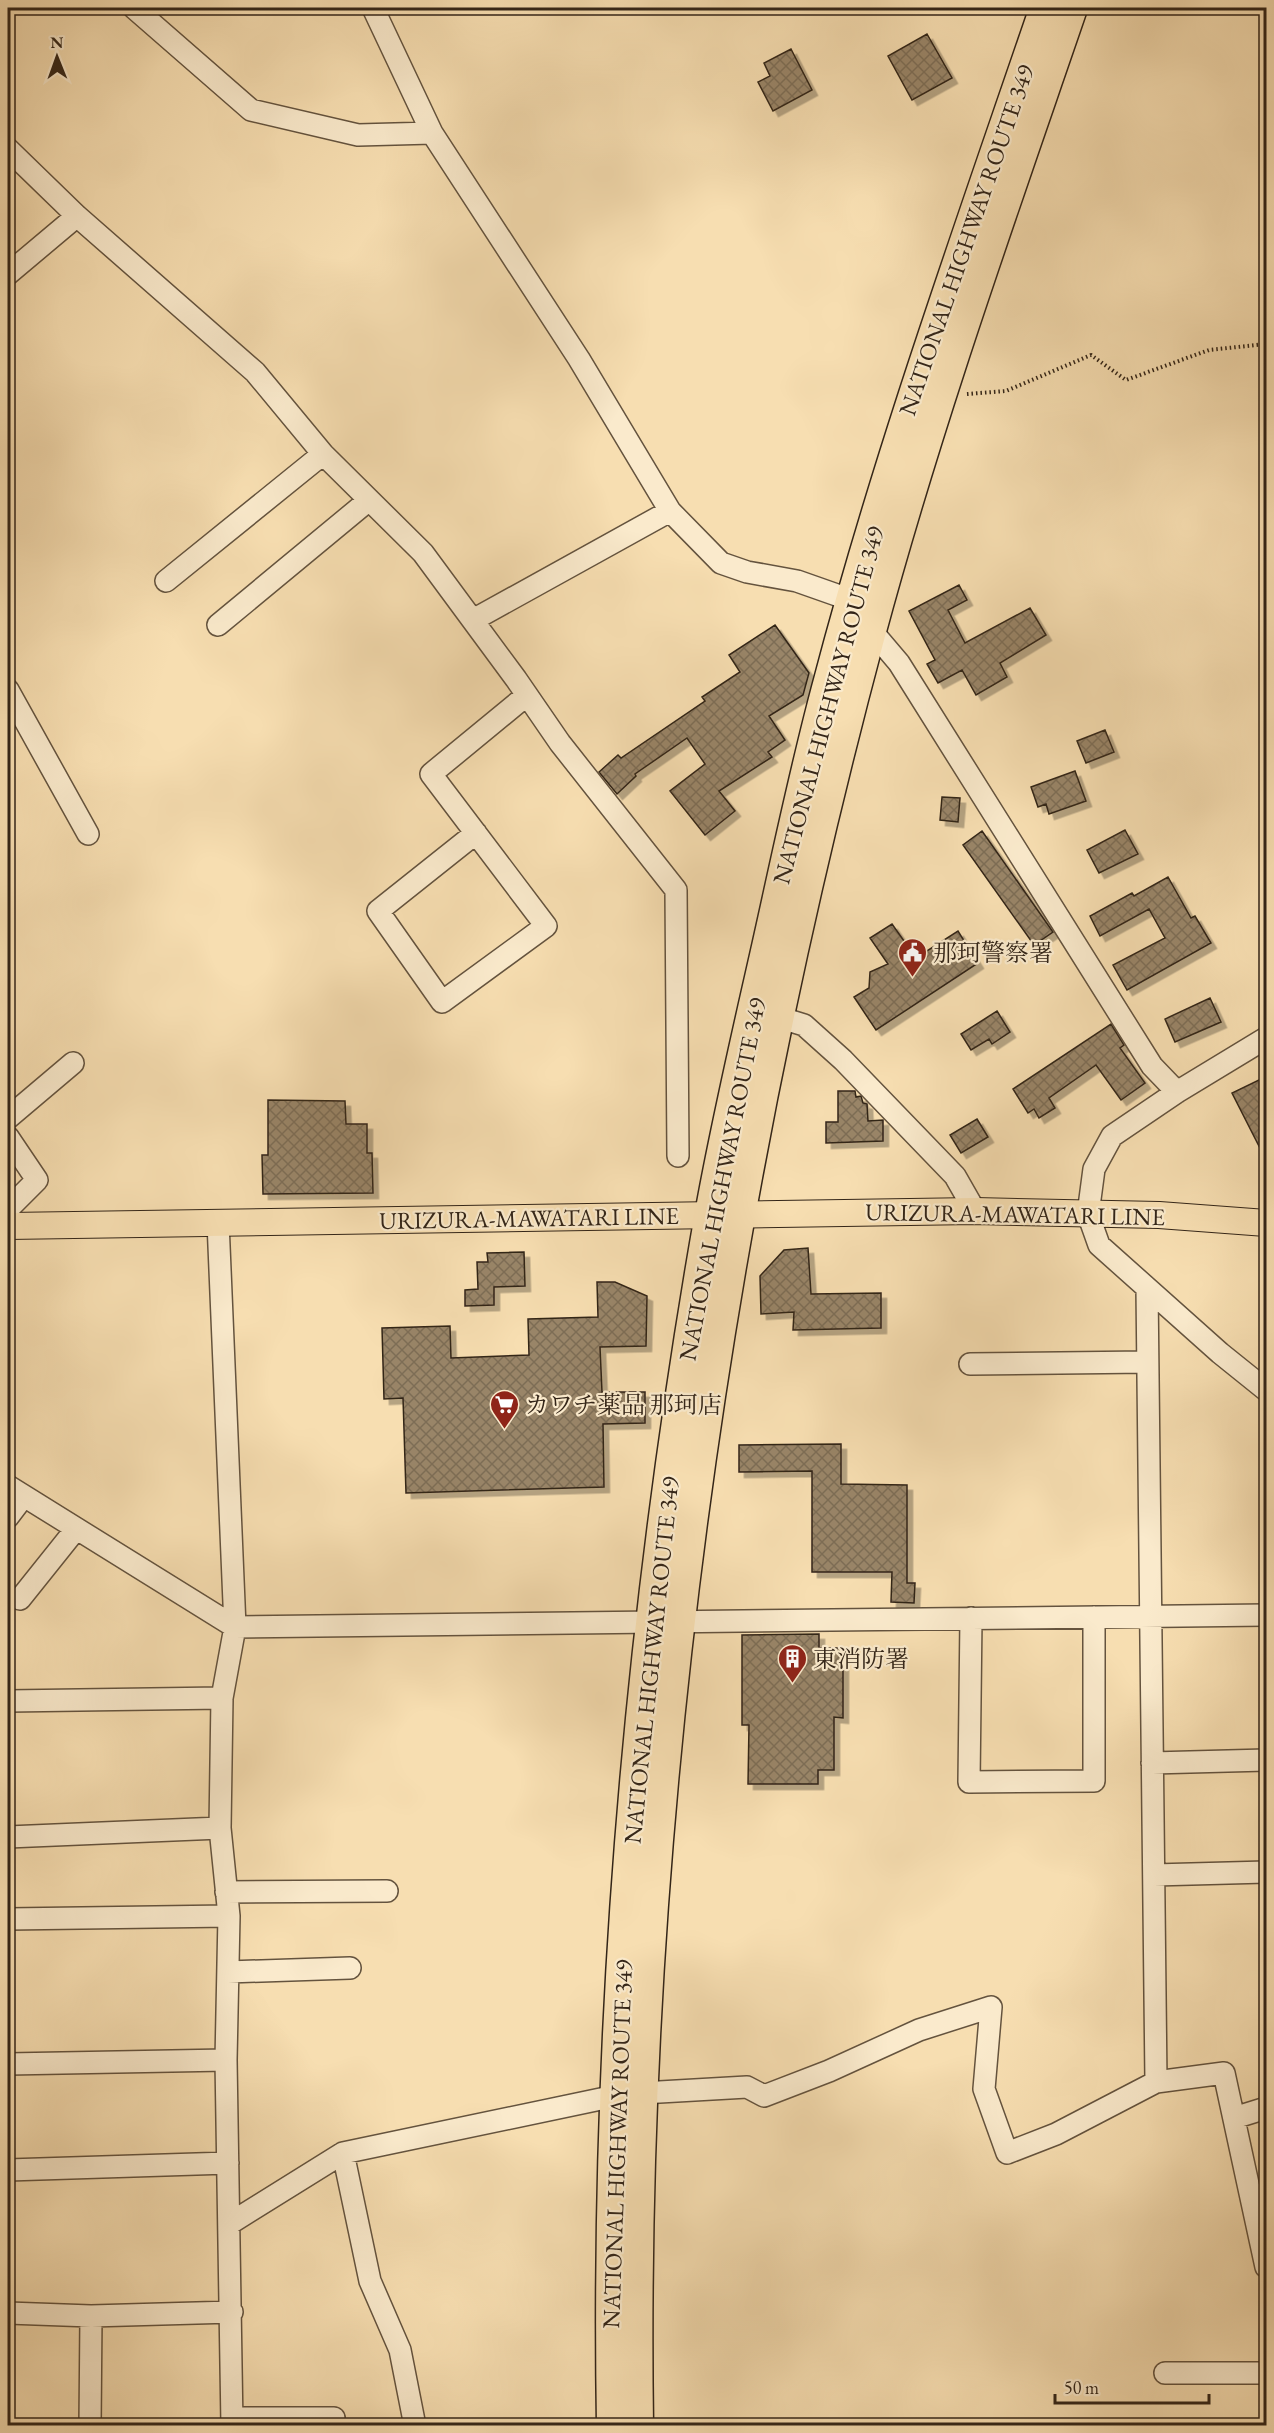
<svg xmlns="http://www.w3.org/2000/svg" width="1274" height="2433" font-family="'EB Garamond','Noto Serif JP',serif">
<defs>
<pattern id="building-cross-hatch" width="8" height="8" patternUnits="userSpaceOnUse" patternTransform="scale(1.5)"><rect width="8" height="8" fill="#998568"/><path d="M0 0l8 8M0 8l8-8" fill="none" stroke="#7d6d55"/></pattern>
<filter id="shadow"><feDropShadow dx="5.5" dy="5.5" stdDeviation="0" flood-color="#0004"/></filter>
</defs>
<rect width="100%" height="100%" fill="#f7deb1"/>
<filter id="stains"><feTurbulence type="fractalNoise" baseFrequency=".00333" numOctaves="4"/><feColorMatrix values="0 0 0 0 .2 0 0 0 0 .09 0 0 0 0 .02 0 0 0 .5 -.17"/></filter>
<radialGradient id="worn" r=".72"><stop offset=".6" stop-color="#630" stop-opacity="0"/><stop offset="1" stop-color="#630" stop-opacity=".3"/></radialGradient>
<path fill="url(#building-cross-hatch)" stroke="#332518" stroke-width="1.5" filter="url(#shadow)" d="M927,34L952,78L912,100L888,56Z
M791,49L812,90L773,111L758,82L770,76L764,63Z
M959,585L967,600L948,610L965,643L1030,608L1046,635L1000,663L1007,677L976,695L962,670L938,683L927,664L935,660L909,611Z
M775,625L809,673L803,695L769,716L785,740L768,752L772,757L719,791L735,811L705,835L670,791L705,764L687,738L635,774L636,776L617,794L599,772L618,755L621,758L705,701L702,697L740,672L729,655Z
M1105,730L1114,752L1086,763L1077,741Z
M1075,771L1086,801L1049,814L1046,804L1038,807L1031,787Z
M942,797L960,798L958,822L940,820Z
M1125,830L1138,854L1099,873L1087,850Z
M982,831L1053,932L1034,945L963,845Z
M1168,877L1191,918L1195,916L1211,943L1127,990L1113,965L1165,938L1149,909L1100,936L1090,916L1132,893L1134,896Z
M892,924L916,958L958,931L978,963L876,1030L854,997L869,988L870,972L888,964L870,938Z
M1210,998L1221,1022L1175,1042L1165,1019Z
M997,1011L1010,1032L992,1044L989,1039L971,1050L961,1034Z
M1111,1024L1124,1045L1120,1048L1145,1083L1121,1100L1096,1065L1049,1098L1055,1108L1039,1118L1034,1109L1028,1113L1013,1089Z
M1261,1079L1266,1090V1160L1232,1093Z
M838,1091H855L856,1097L861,1096L863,1103L867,1104L868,1121L883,1120V1141L826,1143V1122H838Z
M268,1100L345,1101L346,1124H367V1153H372L373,1193L263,1194L262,1155H268Z
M977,1119L988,1137L961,1153L950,1135Z
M808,1248L811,1294L881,1293V1328L793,1330L794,1312L761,1314L760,1276L784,1250Z
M524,1252L525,1286L494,1287V1305L465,1306V1290L478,1289L477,1262H488L487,1253Z
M597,1282H615L647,1296L646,1346L600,1347L602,1392H645V1423L603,1424L604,1487L406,1493L403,1398L384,1399L382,1328L450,1326L451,1358L529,1355L528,1319L598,1317Z
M841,1444V1484L907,1485V1583H915L914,1603L891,1602L892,1572H812V1471L739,1472V1445Z
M819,1634V1648H843V1718L834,1717V1770H818V1784H748L749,1725H742V1635Z"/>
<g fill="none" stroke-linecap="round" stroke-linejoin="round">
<defs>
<path id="minor" d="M134,8L251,110L358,135L432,133
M373,8L432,133L579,359L670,511L721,563L747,572L797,581L851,600L871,630L899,663L1152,1066L1177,1092
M8,149L77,216L255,372L323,454L423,553L516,679L560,743L676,890L678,1156
M8,274L77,216
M166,581L323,454
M473,620L670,511
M218,625L369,500
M8,690L88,834
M476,833L378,911L442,1002L546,926L431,774L527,695
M778,1017L804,1025L843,1060L955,1176L975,1211
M1266,1038L1177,1092L1112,1136L1094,1169L1088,1214L1099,1245L1220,1353L1266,1390
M8,1118L73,1063
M8,1137L37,1180L8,1209
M218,1222L235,1627L222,1698L220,1828L229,1916L226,2060L232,2426
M1147,1288L1156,2082
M970,1364L1147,1362
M8,1486L235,1627L1266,1615
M8,1517L24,1496
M20,1599L76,1529
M971,1618L969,1782L1094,1781V1617
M8,1701L222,1698
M1152,1763L1266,1760
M8,1837L220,1828
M1154,1875L1266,1872
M226,1892L387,1891
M8,1919L229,1916
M228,1972L350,1968
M8,2064L226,2060
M642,2093L747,2087L764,2096L829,2071L919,2030L991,2007L984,2089L1007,2153L1056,2134L1156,2082L1224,2073L1266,2267
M1234,2118L1266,2108
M343,2153L370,2281L400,2350L415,2426
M8,2170L228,2163
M229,2224L343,2153L615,2096
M8,2313L91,2316L232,2312
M1165,2373H1266
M232,2418H334
M90,2426L91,2316"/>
<path id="major" d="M8,1226L975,1211L1159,1215L1266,1223"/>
<path id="highway" d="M612,2426C605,2020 640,1614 710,1215C726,1125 747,1036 767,947C787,858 805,769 829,681C889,453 969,231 1045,8
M638,2426C629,1821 714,1217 870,634C927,422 1001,215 1072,8"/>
</defs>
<use href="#minor" stroke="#64533e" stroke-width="24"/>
<use href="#major" stroke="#332518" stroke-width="28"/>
<use href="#highway" stroke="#332518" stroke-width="33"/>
<path stroke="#332518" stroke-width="4" stroke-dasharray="1.5 3" stroke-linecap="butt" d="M967,394L1006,391L1091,355L1126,380L1209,350L1266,344"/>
<use href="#minor" stroke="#faeacc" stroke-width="21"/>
<use href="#major" stroke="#f7deb1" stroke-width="26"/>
<use href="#highway" stroke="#f7deb1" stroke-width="30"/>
</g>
<defs>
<symbol id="civic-pin" viewBox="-11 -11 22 30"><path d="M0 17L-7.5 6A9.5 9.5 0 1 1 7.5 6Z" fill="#8f2418" stroke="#faeacc"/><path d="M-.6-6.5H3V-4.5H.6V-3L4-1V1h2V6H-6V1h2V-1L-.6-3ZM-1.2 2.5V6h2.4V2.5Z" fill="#fff"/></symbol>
<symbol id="supermarket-pin" viewBox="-11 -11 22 30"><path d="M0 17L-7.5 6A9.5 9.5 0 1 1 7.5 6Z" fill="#8f2418" stroke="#faeacc"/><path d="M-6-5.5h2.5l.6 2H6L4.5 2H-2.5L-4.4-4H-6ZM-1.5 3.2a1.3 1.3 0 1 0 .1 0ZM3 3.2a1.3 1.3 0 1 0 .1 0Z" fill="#fff"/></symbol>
<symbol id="building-pin" viewBox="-11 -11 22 30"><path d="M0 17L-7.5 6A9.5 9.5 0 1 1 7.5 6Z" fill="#8f2418" stroke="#faeacc"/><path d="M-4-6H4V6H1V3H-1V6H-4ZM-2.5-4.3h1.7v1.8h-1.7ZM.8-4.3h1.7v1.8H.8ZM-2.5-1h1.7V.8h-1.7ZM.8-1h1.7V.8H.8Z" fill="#fff"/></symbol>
</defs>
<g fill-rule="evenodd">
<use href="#civic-pin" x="896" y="936" width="33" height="45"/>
<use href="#supermarket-pin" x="488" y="1388" width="33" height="45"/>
<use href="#building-pin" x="776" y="1642" width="33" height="45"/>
</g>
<g text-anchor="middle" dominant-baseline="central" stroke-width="4.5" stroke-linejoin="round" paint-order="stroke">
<g font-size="24" fill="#332518" stroke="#faeacc">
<text transform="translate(966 240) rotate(-71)">NATIONAL HIGHWAY ROUTE 349</text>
<text transform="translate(828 705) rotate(-75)">NATIONAL HIGHWAY ROUTE 349</text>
<text transform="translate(722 1179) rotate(-79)">NATIONAL HIGHWAY ROUTE 349</text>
<text transform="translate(1015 1214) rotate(1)">URIZURA-MAWATARI LINE</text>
<text transform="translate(529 1218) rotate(-1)">URIZURA-MAWATARI LINE</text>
<text transform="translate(651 1660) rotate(-84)">NATIONAL HIGHWAY ROUTE 349</text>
<text transform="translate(617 2144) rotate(-88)">NATIONAL HIGHWAY ROUTE 349</text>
</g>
<g font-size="24" fill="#332518" stroke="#faeacc" text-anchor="start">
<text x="933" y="952">那珂警察署</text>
<text x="525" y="1404">カワチ薬品 那珂店</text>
<text x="813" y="1658">東消防署</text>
</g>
</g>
<rect width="1274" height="2433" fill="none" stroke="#f7deb1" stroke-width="30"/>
<rect x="9" y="9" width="1256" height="2415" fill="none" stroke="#332518" stroke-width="3"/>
<rect x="15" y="15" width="1244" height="2403" fill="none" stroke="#332518" stroke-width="1.5"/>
<g transform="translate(57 57) rotate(359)" stroke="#faeacc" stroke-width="4.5" paint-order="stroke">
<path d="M0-4.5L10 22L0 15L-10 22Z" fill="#332518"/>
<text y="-9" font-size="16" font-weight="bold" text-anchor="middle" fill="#332518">N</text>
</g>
<path d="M1055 2394v9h154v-9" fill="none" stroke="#332518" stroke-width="3"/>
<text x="1064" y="2394" font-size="18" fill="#332518" stroke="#faeacc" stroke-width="4.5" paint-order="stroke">50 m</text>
<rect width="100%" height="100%" filter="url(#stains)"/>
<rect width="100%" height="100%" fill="url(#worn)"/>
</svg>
